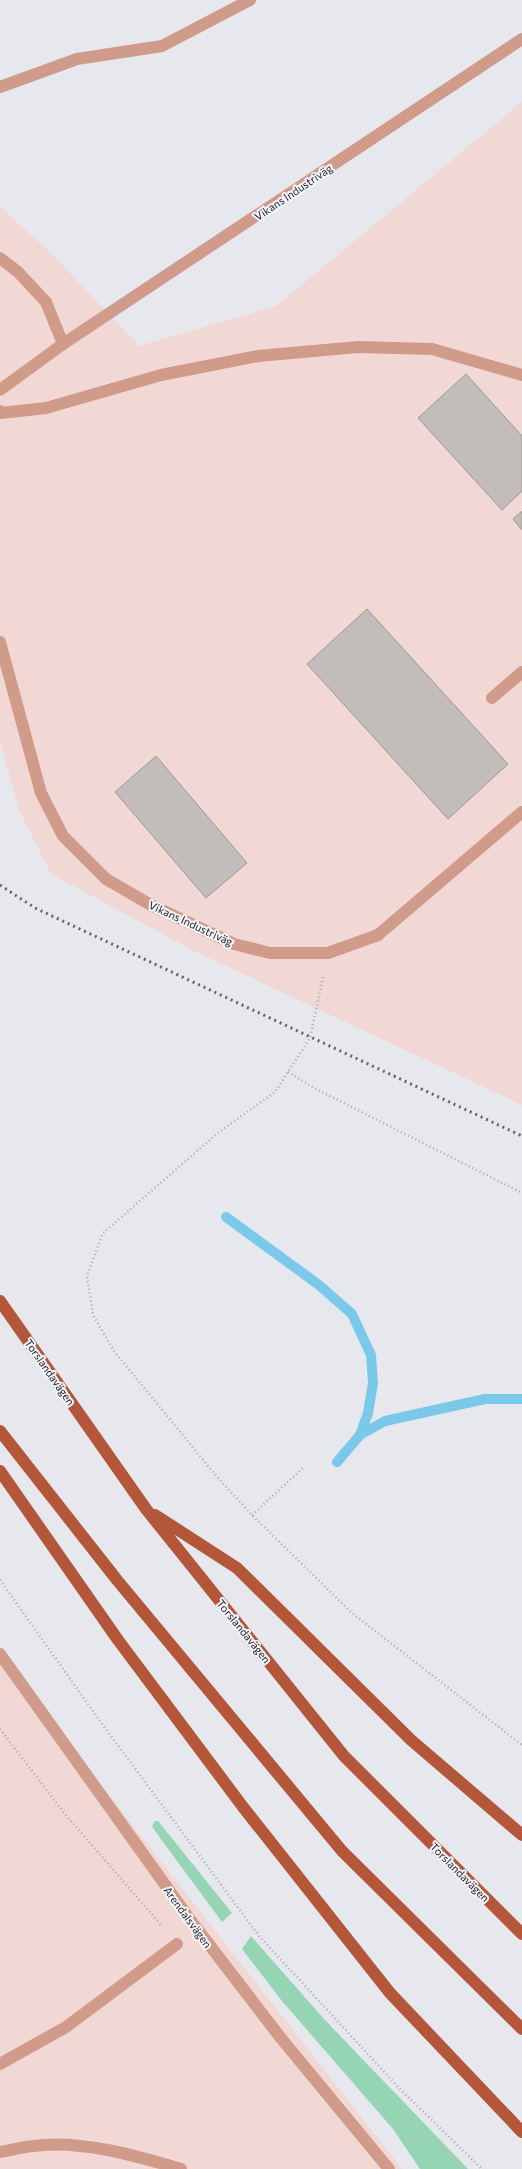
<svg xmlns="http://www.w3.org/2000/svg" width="522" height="2169" font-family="Commissioner,sans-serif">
<rect width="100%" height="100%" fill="#e7e8ee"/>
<path fill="#f2d8d5" d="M522,102V1105L194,951L51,874L19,810L0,741V207L51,253L139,346L276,306Z
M0,1656L402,2169H0Z"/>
<path fill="#96d4b6" d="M155,1821H158L232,1913L222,1922L155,1831L152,1826Z
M251,1936L324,2019L468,2169H420L393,2129L282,2001L242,1949Z"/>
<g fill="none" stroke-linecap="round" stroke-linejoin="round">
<path stroke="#7ac8ea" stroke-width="10" d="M226,1217L319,1285L352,1314L371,1355L373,1383L368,1413L360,1435
M337,1462L360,1435L385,1421L485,1399H522"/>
</g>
<path fill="#c2bdba" stroke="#9d9895" d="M466,374L522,436V491L502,510L418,418Z
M522,511V530L513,519Z
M367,609L508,764L448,819L307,664Z
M156,756L247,863L206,898L115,792Z"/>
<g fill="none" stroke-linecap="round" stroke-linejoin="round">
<path stroke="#a8a9ae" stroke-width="2.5" stroke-dasharray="1 3" stroke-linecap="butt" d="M323,977L310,1038L275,1092L218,1133L103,1233L87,1276L93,1315L114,1351L217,1477L252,1515L352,1613L522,1745
M288,1072L316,1089L522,1193
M252,1515L305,1466
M0,1580L105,1728L259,1936L400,2089L482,2169
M0,1729L64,1813L162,1926"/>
<path stroke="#d09b8b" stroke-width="12" d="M0,87L77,59L162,46L250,0
M0,258L18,272L46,302L63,344
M0,411L1,413L46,408L161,375L258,356L358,347L432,349L522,375
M492,698L522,672
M378,935L522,812
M0,2064L66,2027L177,1944
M0,2152C11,2150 22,2147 33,2146C79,2139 137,2156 181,2169"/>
<path stroke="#d09b8b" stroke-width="12" d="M0,390L63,344L522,39
M0,642L41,793L63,836L106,879L151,905L234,944L270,953H328L378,935
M0,1654L191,1921L280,2037L389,2169"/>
<path stroke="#b35639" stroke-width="12" d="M0,1301L146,1509L344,1756L522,1934
M0,1431L117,1580L342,1851L522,2029
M0,1471L118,1640L243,1807L390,1993L522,2132
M155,1515L237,1568L411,1740L522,1835"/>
<path stroke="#636468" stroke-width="3" stroke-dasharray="2 4" stroke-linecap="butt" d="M0,885L35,908L522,1136"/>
</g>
<g text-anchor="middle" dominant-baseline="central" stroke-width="4" stroke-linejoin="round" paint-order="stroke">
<g font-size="11" fill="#252628" stroke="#f4f5fb">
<text transform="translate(293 192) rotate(-34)">Vikans Industriväg</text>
<text transform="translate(191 923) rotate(25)">Vikans Industriväg</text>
<text transform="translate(50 1372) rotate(55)">Torslandavägen</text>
<text transform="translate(244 1631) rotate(51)">Torslandavägen</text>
<text transform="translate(460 1872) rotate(45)">Torslandavägen</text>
<text transform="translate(188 1917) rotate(54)">Arendalsvägen</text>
</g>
</g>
</svg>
